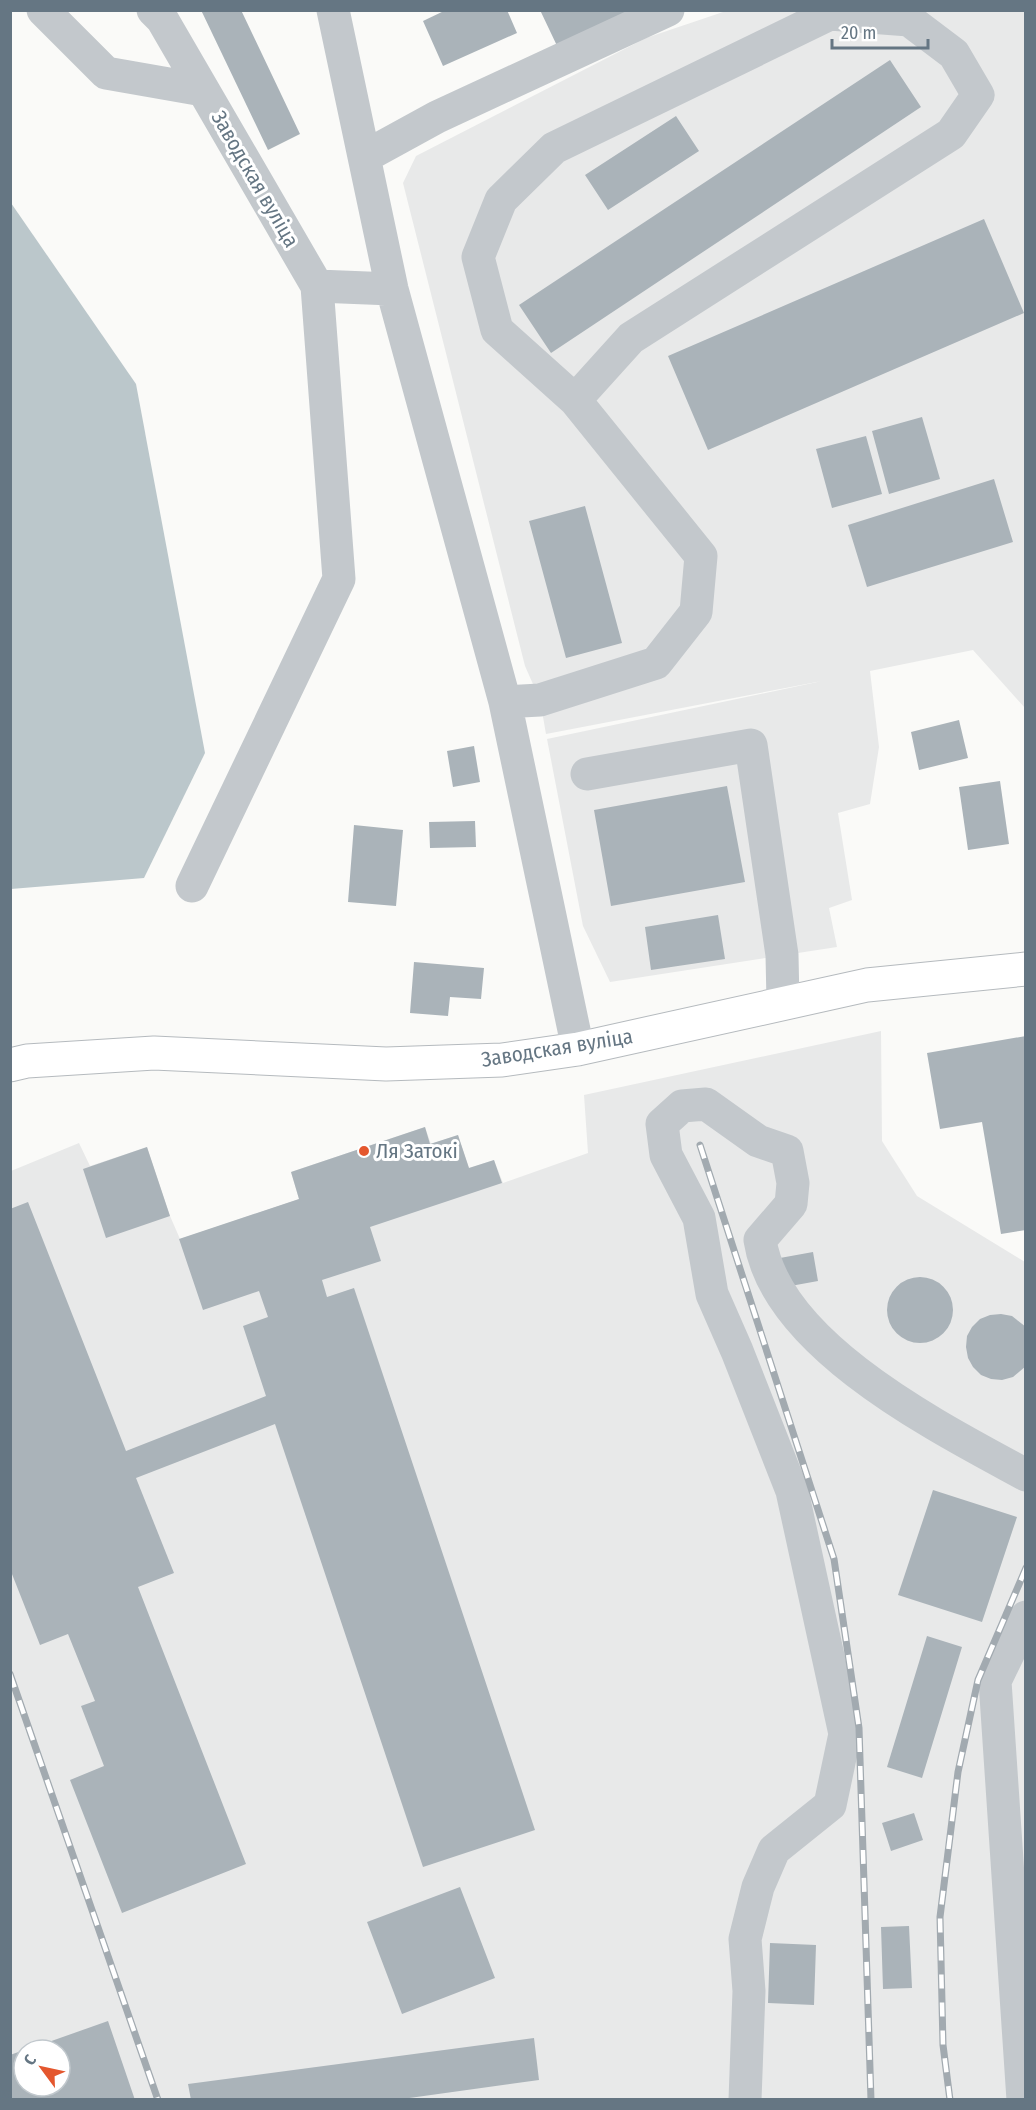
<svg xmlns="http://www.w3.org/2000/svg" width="1036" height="2110" font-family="'Fira Sans Condensed',sans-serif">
<rect width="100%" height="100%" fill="#fafaf8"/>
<path fill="#e8e9e9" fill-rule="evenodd" d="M726,11H1025V708L973,650L870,671L879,747L870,804L838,813L852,900L829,908L837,947L610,982L583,926L547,739L822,681L546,734L540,700L525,666L403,183L416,156L646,38Z
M881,1031L882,1141L917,1196L1025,1262V2099L11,2100V1171L79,1143L90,1166L147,1147L170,1216L180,1239L299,1199L291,1172L425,1127L431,1144L458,1135L469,1168L494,1160L503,1183L588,1153L584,1095ZM24,2050H60V2086H24Z"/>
<path fill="#bbc7cb" d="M11,203L136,384L205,753L144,878L11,889Z"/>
<path fill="#aab3b9" d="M201,10H241L300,134L268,150Z
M446,10H507L517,33L443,66L423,21Z
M540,10H643L559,50Z
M890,60L921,107L551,353L519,305Z
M676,116L699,151L608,210L585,175Z
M984,219L1024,313L708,450L668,356Z
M922,417L940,479L889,494L872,431Z
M866,436L882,494L832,508L816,449Z
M994,479L1013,542L867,587L848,525Z
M585,506L622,643L566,658L529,521Z
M959,720L968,758L919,770L911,732Z
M474,746L480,782L453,787L447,751Z
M1000,781L1009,844L968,850L959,787Z
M727,786L745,882L611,906L594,810Z
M475,821L476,847L430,848L429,822Z
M354,825L403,830L396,906L348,902Z
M718,915L725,959L651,970L645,927Z
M414,962L484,968L481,999L450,997L448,1016L410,1013Z
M1026,1036V1230L1001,1234L982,1122L940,1129L927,1053Z
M425,1127L430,1144L458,1135L469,1168L494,1160L502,1183L370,1227L381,1261L322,1280L327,1297L354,1288L535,1830L423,1867L275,1424L136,1478L174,1573L138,1587L246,1864L122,1913L70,1780L104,1766L81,1706L95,1701L68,1634L40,1645L10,1569V1209L28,1202L126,1451L266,1396L243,1326L268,1317L259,1291L203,1310L179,1239L299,1199L291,1172Z
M147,1147L170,1216L106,1238L83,1169Z
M813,1252L818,1281L785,1287L780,1258Z
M887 1310a33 33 0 1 1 66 0a33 33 0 1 1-66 0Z
M1001,1314L1012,1316L1026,1327V1366L1013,1377L1002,1380L991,1379L981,1375L973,1367L968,1358L966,1347L967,1336L972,1327L980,1319L990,1315Z
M933,1490L1017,1517L982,1622L898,1595Z
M927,1636L962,1647L922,1778L887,1767Z
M914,1813L923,1840L891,1851L882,1823Z
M460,1887L495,1978L402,2014L367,1922Z
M909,1926L912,1988L883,1989L881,1927Z
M770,1943L816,1945L814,2005L768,2003Z
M108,2021L135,2100H10V2055L24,2050V2086H60V2050H26Z
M534,2038L539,2080L395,2100H191L188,2084Z"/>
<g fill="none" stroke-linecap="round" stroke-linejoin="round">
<defs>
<path id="major" d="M10,1065L27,1061L154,1053L386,1064L502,1060L578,1049L867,985L1026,969"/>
</defs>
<use href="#major" stroke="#b5babe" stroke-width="35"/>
<path stroke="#c3c8cc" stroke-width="33" d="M43,10L106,73L203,90
M153,10L162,19L317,286L392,289
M333,10L392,289L505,702L578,1049
M364,157L437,117L668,10
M505,702L540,700L656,663L696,612L701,556L575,400L497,330L478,257L501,200L554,148L830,14L909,20L954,54L978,95L951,134L631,338L575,400
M587,774L751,745L782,955L783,1002
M192,886L339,579L317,286
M745,2100L749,1991L745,1939L758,1887L774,1850L830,1805L845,1734L792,1491L737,1351L712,1294L699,1218L666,1155L662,1124L682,1106L706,1104L758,1141L787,1151L793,1183L791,1204L760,1240C776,1346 940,1428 1026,1475
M1023,2100L995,1681L1026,1617"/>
<use href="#major" stroke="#fff" stroke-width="33"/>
<defs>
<path id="rail" d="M700,1145L834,1559L859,1728L871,2100
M10,1674L158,2100
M950,2100L943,2045L940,1917L958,1772L978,1680L1026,1568"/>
</defs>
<use href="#rail" stroke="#a2aab0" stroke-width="7"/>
<use href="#rail" stroke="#fff" stroke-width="4.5" stroke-dasharray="14" stroke-linecap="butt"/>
</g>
<circle fill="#e4572e" stroke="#fff" stroke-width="2" cx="364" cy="1151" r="6"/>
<g text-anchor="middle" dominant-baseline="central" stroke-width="6" stroke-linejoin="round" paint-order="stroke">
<g font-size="21" fill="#657683" stroke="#fff">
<text transform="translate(255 179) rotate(60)">Заводская вуліца</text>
<text transform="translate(557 1048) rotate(-9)">Заводская вуліца</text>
</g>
<g font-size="21" fill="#657683" stroke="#fff" text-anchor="start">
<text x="376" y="1151">Ля Затокі</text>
</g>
</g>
<rect width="1036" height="2110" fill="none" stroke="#657683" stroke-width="24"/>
<g transform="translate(42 2068) rotate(303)"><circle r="28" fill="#ffffff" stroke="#c1c8cd" stroke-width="1.5"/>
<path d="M0-4.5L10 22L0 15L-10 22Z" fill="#e4572e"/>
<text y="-9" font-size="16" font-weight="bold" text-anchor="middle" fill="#657683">С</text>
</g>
<path d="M832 39v9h96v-9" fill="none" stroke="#657683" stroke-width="3"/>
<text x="841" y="39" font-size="18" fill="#657683" stroke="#ffffff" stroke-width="4.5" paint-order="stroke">20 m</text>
</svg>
